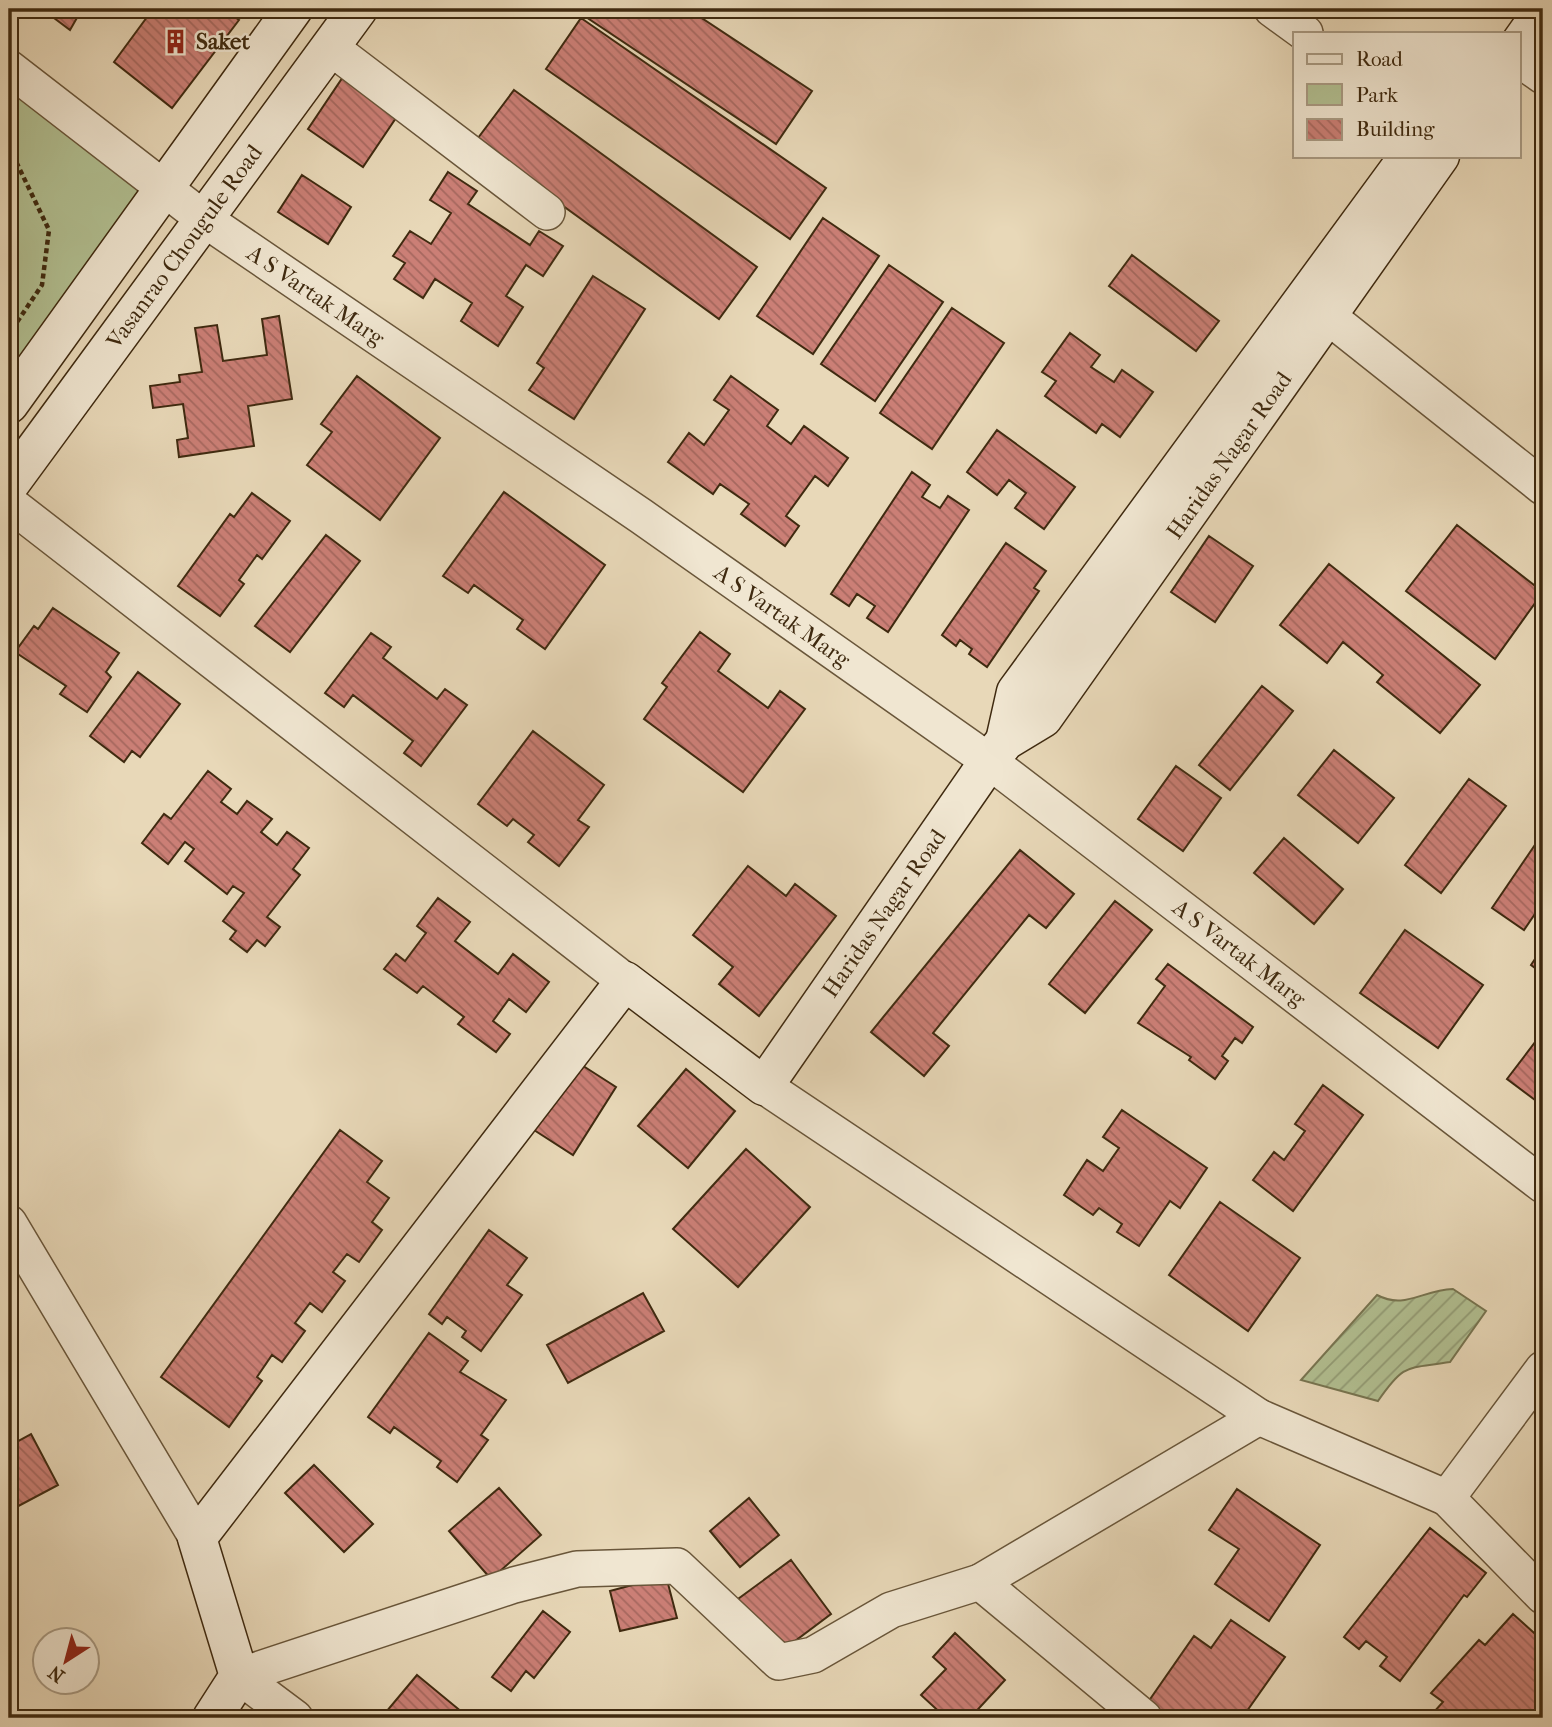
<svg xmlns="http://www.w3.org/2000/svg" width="1552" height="1727" font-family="'IM FELL French Canon',serif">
<defs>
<pattern id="garden-furrows" width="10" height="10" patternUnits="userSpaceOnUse" patternTransform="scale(1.75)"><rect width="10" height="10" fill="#b2c092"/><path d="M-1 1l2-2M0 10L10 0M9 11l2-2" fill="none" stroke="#929c76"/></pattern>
<pattern id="building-back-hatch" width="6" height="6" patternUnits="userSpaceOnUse" patternTransform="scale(1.75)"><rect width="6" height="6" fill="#cb7f76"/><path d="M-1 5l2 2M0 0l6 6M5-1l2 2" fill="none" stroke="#a6685f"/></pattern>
</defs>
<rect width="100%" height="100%" fill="#e8d8b8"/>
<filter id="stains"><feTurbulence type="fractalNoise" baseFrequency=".00286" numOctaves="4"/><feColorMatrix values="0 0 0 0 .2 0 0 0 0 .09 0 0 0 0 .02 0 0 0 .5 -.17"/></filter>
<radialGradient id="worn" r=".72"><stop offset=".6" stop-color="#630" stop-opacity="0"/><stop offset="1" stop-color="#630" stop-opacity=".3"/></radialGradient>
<path fill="#b2c092" stroke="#787551" stroke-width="2" d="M9,82L146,190L9,377Z"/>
<path fill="url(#garden-furrows)" stroke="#787551" stroke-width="2" d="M1453,1289L1486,1311L1450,1362C1407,1369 1405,1362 1378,1401L1301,1380L1377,1295C1405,1310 1422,1290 1453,1289Z"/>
<path fill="url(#building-back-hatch)" stroke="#3f2a10" stroke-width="2" d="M42,9H82L70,30Z
M153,9H224L239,20L172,108L114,62Z
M574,9H688L812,91L776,144Z
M581,18L826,188L790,239L546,69Z
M349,68L404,106L363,167L308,129Z
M514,90L757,267L719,319L475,142Z
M448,172L477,191L468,204L530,245L539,231L563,246L543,276L526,265L506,296L523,307L498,346L461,321L472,303L435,279L423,298L394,279L405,263L393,256L410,231L431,244L451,213L430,200Z
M302,175L351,207L328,244L278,212Z
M823,218L879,256L813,354L757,316Z
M1132,255L1219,321L1196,351L1109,286Z
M889,265L943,302L875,401L821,364Z
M593,276L645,309L574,419L529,390L544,368L537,363Z
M952,308L1004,343L932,449L880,413Z
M279,316L292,399L248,406L254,446L179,457L177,440L188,438L183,404L153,408L150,386L180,382L179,375L202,372L195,328L217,325L223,361L267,355L262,319Z
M1070,333L1100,355L1091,367L1114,382L1122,370L1153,392L1120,437L1102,424L1096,433L1045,396L1056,381L1042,372Z
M357,376L440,438L380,520L307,465L332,432L321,424Z
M731,376L778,410L767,426L791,444L804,426L848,458L828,486L815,476L786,516L799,526L785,546L741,514L749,504L720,484L713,494L668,462L689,433L704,445L729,410L714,400Z
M997,430L1075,487L1044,529L1015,508L1026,493L1009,480L997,495L967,472Z
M912,472L930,485L922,497L940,508L948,496L969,510L888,632L867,618L875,606L857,594L849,606L831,594Z
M504,492L605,565L545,649L517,629L523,620L474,585L468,593L443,576Z
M252,493L290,521L262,559L257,555L239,580L244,584L220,616L178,586L230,514L234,517Z
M1457,525L1543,592L1495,659L1406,591Z
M326,535L360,561L290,652L255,626Z
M1209,536L1253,566L1215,622L1171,592Z
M1006,543L1046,571L1034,588L1039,591L987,667L969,654L972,649L960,640L956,646L942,635Z
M1329,564L1480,685L1440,733L1377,682L1383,675L1343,642L1327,663L1280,625Z
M53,608L119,653L106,672L111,677L87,712L60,694L66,686L15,652L34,626L38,629Z
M700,632L730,654L718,671L768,708L780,691L805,709L743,792L644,719L667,687L662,683Z
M371,633L391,647L383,658L437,699L445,689L467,705L421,766L404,753L413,741L353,695L344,707L325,693Z
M138,672L180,704L140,757L132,751L124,762L90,736Z
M1262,686L1293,711L1230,790L1199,765Z
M533,731L604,785L578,820L589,827L559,866L528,842L534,835L513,819L507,826L478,804Z
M1334,750L1394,798L1358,843L1298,795Z
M1176,766L1221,798L1183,851L1138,819Z
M208,771L231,789L221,802L237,814L247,801L272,819L261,832L277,845L287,832L309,848L293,869L300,875L267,917L280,927L265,946L257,940L247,952L230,939L236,931L223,921L244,893L233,886L227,894L185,861L194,849L185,842L168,864L142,843L164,814L171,819Z
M1469,779L1506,806L1441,893L1405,865Z
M1543,833V902L1524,930L1492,908Z
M1284,838L1343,889L1314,924L1254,873Z
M1020,850L1074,894L1046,928L1029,915L933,1033L949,1046L924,1076L871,1032Z
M748,866L786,896L795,884L836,916L759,1016L719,984L733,967L693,935Z
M438,898L470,922L455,941L498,974L513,954L549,982L526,1012L509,999L493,1021L510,1034L496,1052L458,1024L464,1017L423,986L417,993L384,969L396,954L405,961L426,933L417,926Z
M1115,901L1152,930L1085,1013L1049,984Z
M1405,930L1483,985L1438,1048L1360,993Z
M1543,947V974L1531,965Z
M1168,964L1253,1027L1242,1043L1235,1038L1222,1056L1228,1061L1215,1079L1189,1060L1191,1057L1138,1023L1165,986L1156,979Z
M1536,1041L1543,1046V1106L1507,1079Z
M577,1062L616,1087L573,1155L534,1130Z
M686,1069L735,1111L688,1168L638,1126Z
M1323,1085L1363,1115L1293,1211L1253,1180L1274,1152L1284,1160L1305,1131L1295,1124Z
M1122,1110L1207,1168L1180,1208L1170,1201L1139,1246L1117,1232L1122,1224L1099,1208L1093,1215L1064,1195L1087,1160L1103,1171L1119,1148L1103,1137Z
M340,1130L382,1161L367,1182L389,1198L372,1222L382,1230L359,1262L347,1254L333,1272L345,1281L322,1312L310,1303L295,1323L305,1331L282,1362L272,1355L257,1377L262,1381L229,1427L161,1377Z
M746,1149L810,1207L738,1287L673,1229Z
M1220,1202L1300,1258L1248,1331L1169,1275Z
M489,1230L527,1258L507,1285L522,1295L481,1351L462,1337L466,1331L447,1317L442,1324L429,1314Z
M643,1293L664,1331L568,1383L547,1345Z
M429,1333L468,1361L460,1372L506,1400L481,1435L488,1440L457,1482L437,1467L441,1461L394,1427L390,1433L368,1417Z
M31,1434L58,1485L9,1511V1446Z
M314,1465L373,1524L344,1552L285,1493Z
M499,1488L541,1535L491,1579L449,1531Z
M1237,1489L1320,1545L1269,1621L1215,1584L1239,1549L1209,1530Z
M749,1498L779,1535L740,1567L710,1531Z
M1430,1528L1486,1573L1467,1597L1464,1595L1400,1681L1380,1666L1387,1657L1366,1641L1359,1649L1344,1637Z
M791,1560L831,1614L779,1653L738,1599Z
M666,1576L677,1618L620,1631L610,1591Z
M543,1611L570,1632L534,1678L526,1671L511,1691L492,1677Z
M1513,1614L1543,1641V1706L1532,1718H1441L1434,1712L1443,1702L1431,1693L1479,1640L1485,1645Z
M1231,1620L1285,1657L1242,1718H1165L1146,1705L1194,1636L1211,1648Z
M955,1633L1005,1680L970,1718H946L921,1695L946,1669L933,1657Z
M417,1675L468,1717L467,1718H381Z"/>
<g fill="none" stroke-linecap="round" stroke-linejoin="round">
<defs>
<g id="street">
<path d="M1272,9L1305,33"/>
<path d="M330,47L547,212"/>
<path d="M1519,59L1543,76"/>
<path id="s1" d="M9,68L204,219L641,516L989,761L1543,1185"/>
<path d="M1305,298L1543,487"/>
<path d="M9,503L625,981"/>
<path d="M764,1086L1259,1417L1447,1498"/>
<path d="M9,1223L197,1538"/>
<path d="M1543,1369L1447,1498L1543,1596"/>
<path d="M980,1582L1259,1417"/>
<path d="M239,1676L514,1585L577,1569L677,1566L779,1662L813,1655L891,1610L980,1582L1144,1718"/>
<path d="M239,1676L295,1718"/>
</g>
<g id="secondary">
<path d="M1519,45L1543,11"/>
<path d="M9,404L293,9"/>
<path id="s2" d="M9,485L358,9"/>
<path d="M1005,741L1016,692L1403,164"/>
<path id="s3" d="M212,1718L239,1676L197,1538L625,981L764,1086L989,761L1005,741L1043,718L1440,156"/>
</g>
</defs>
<use href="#street" stroke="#69563a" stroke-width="38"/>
<use href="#secondary" stroke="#3f2a10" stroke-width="41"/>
<path stroke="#3f2a10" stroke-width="4.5" stroke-dasharray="5 3.5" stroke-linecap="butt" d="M9,147L49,230L42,285L9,334"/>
<use href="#street" stroke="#f0e6d1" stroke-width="35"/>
<use href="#secondary" stroke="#f0e6d1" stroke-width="38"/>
</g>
<defs>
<symbol id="building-bare" viewBox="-9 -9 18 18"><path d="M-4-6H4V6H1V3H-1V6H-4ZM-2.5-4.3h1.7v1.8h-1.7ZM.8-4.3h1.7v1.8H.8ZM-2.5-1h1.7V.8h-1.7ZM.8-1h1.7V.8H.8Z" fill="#8f2418" stroke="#f0e6d1" stroke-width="2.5" paint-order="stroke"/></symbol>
</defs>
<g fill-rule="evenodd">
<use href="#building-bare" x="158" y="24" width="35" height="35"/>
</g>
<g text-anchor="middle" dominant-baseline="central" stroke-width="5" stroke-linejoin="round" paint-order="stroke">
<g font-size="23" font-weight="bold" fill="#3f2a10" stroke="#f0e6d1" text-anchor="start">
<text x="196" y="41">Saket</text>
</g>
<g font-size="23" fill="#3f2a10" stroke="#f0e6d1">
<text stroke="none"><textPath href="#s2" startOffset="296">Vasanrao Chougule Road</textPath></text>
<text stroke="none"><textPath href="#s1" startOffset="382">A S Vartak Marg</textPath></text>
<text stroke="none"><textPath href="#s3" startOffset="1858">Haridas Nagar Road</textPath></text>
<text stroke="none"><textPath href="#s1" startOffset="948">A S Vartak Marg</textPath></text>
<text stroke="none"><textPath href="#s3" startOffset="1281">Haridas Nagar Road</textPath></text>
<text stroke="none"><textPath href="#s1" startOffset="1516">A S Vartak Marg</textPath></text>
</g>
</g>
<rect width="1552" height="1727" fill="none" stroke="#e8d8b8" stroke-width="35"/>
<rect x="10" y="10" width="1531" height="1706" fill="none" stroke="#3f2a10" stroke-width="3.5"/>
<rect x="18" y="18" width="1517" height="1692" fill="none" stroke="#3f2a10" stroke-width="2"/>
<rect x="1293" y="32" width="228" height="126" fill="#f0e6d1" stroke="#a99b84" stroke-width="2"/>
<rect x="1307" y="54" width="35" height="10" fill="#f0e6d1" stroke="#a99b84" stroke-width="2"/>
<text x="1356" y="66" font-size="21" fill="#3f2a10">Road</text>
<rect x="1307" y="84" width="35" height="21" fill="#b2c092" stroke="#a99b84" stroke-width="2"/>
<text x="1356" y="102" font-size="21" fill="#3f2a10">Park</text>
<rect x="1307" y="119" width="35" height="21" fill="url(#building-back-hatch)" stroke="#a99b84" stroke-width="2"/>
<text x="1356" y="136" font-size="21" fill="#3f2a10">Building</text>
<g transform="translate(66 1661) rotate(216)"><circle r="33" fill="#f0e6d1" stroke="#a99b84" stroke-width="2"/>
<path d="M0-5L12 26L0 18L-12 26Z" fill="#8f2418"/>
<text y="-10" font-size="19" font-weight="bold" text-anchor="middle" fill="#3f2a10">N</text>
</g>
<rect width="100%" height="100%" filter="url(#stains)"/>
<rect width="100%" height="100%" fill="url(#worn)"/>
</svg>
